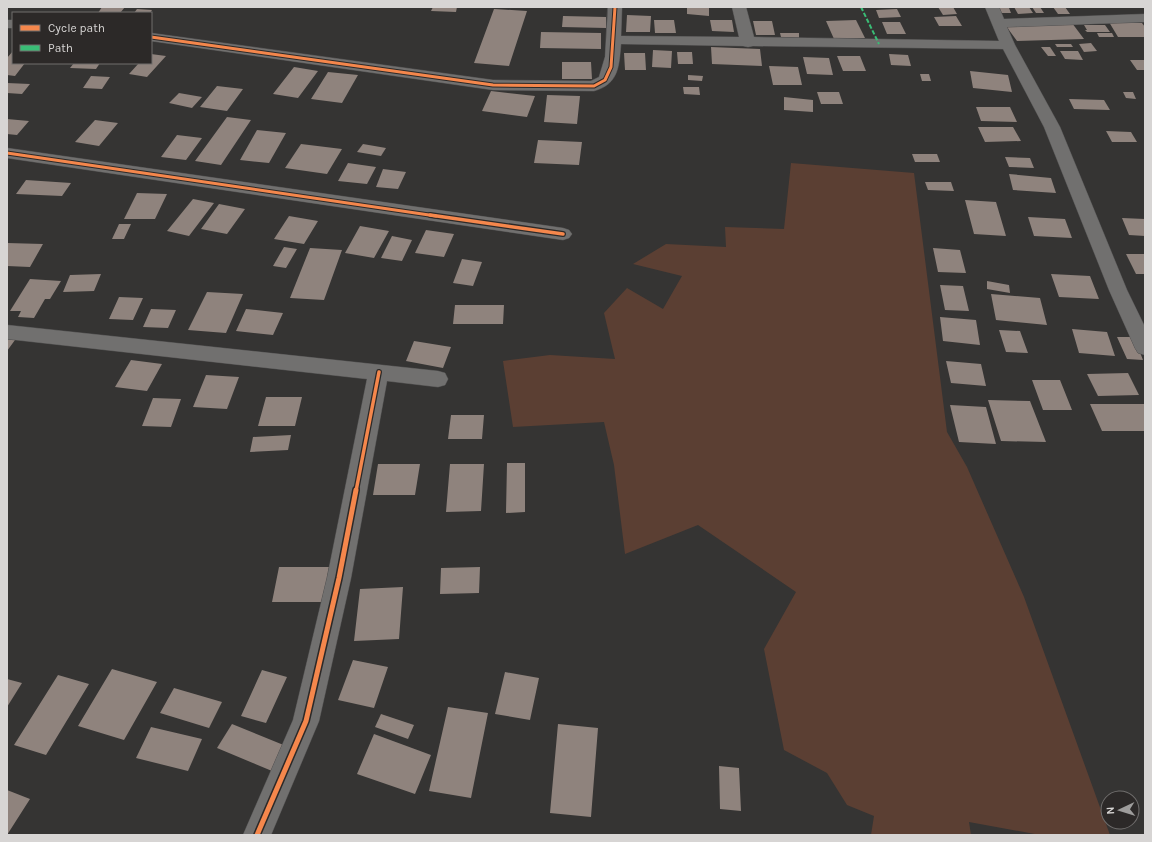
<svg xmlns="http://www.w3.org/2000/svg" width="1152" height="842" font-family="Karla,sans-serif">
<rect width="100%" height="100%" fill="#353433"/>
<path fill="#5b3f33" d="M791,163L914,173L947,432L967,467L1024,597L1110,835H1040L969,822L971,835H871L874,816L847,805L827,773L784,750L764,649L796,592L698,525L625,554L614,465L604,422L513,427L503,361L550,355L615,359L604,313L627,288L663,309L682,276L633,264L666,244L726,247L725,227L784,229Z"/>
<path fill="#8f837d" d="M102,7H125L120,13H98Z
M433,7H457L456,12L431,11Z
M687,7L709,8V16L687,14Z
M938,7H953L957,14L943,15Z
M1014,7H1029L1033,13L1018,14Z
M1032,7H1040L1044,13H1036Z
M1053,7H1065L1070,14H1058Z
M997,8H1009L1011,13H1000Z
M137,9L152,10L150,13H134Z
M494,9L527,11L509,66L474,63Z
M897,9L901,17L879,18L876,10Z
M627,15L651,16L650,32H626Z
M563,16L606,17V28L562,27Z
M956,16L962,26H939L934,17Z
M654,20H674L676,33H655Z
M710,20H732L734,32L712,31Z
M856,20L865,38L834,39L826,21Z
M753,21H772L775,35H756Z
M882,22H900L906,34H887Z
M1109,22L1142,23L1145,27V37H1118Z
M1072,23L1084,39L1017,41L1006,26Z
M1084,25H1105L1110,32H1087L1085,30H1087Z
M541,32L601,33V49L540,48Z
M780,33H799V38L781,37Z
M1097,33H1112L1114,37H1099Z
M1091,43L1097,51L1084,52L1079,44Z
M1055,44H1071L1073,47H1057Z
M711,47L760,49L762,66L712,64Z
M1041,47H1050L1056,56H1048Z
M653,50L672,51L671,68L652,67Z
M13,51V63H25L15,76L7,75V58Z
M1060,51H1078L1083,60L1065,59Z
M677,52H692L693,64H678Z
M624,53H645L646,70H625Z
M151,54L166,56L147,77L129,74L139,63H151Z
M889,54L908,55L911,66L891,65Z
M837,56H860L866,71H843Z
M803,57L829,58L833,75L807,74Z
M1130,60H1145V70H1137Z
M562,62H591L592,79H562Z
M74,63H100L96,69L70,68Z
M769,66L798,67L802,85H773Z
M294,67L318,71L298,98L273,94Z
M970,71L1008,75L1012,92L973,88Z
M328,72L358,75L342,103L311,99Z
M920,74H929L931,81H922Z
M688,75L703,76L702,81L688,80Z
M91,76L110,77L102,89L83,88Z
M7,83L30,84L22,94L7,93Z
M217,86L243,89L227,111L200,107Z
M683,87H699L700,95L684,94Z
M491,91L535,96L527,117L482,111Z
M817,92H839L843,104H821Z
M1123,92H1133L1136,99L1126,98Z
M179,93L202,97L192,108L169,103Z
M547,95L580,96L577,124L544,122Z
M784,97L813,100V112L784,110Z
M1069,99L1104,100L1110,110L1074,109Z
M976,107H1010L1017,122L981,121Z
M227,117L251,120L221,165L195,161Z
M7,119L29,121L17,135L7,134Z
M95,120L118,123L99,146L75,142Z
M978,127H1013L1021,141L985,142Z
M257,130L286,133L269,163L240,160Z
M1106,131L1131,132L1137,142H1112Z
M177,135L202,138L186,160L161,157Z
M538,140L582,142L579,165L534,163Z
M301,144L342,149L327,174L285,168Z
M363,144L386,148L381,156L357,152Z
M912,154H937L940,162H915Z
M1005,157L1030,158L1034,168L1009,167Z
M348,163L376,167L367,184L338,181Z
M383,169L406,172L398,189L376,187Z
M1009,174L1051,178L1056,193L1013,190Z
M26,180L71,183L62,196L16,194Z
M925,182H951L954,191L928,190Z
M137,193L167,194L155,219H124Z
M193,199L214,203L189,236L167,231Z
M965,200L996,202L1006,236L974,234Z
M219,204L245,209L227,234L201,229Z
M289,216L318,221L304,244L274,239Z
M1028,217L1065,219L1072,238L1034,236Z
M1122,218L1145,219V236L1129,235Z
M119,224H131L124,239H112Z
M360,226L389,231L374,258L345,253Z
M426,230L454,234L444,257L415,253Z
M392,236L412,240L402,261L381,258Z
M7,243L43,244L30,267L7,266Z
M284,247L297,249L286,268L273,266Z
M310,248L342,250L324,300L290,298Z
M933,248L960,250L966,273L938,272Z
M1126,254H1145V274H1136Z
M462,259L482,262L473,286L453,283Z
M101,274L94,291L63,292L70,275Z
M1051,274L1090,276L1099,299L1059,297Z
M30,279L61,281L50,299H45L34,318L18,317L21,311H10Z
M987,281L1009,285L1010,293L987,289Z
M940,285L963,286L969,311L945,310Z
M207,292L243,294L226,333L188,330Z
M991,294L1040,298L1047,325L996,320Z
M119,297L143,298L133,320L109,319Z
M455,305H504L503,324H453Z
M151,309L176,310L168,328L143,327Z
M246,309L283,313L273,335L236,331Z
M940,317L976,320L980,345L943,341Z
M1072,329L1107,332L1115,356L1079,353Z
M999,330L1020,331L1028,353L1006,352Z
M1117,337H1134L1143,360L1127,359Z
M7,339L15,340L7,351Z
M414,341L451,347L443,368L406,361Z
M131,360L162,364L147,391L115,387Z
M946,361L981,364L986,386L951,383Z
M1128,373L1139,395L1098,396L1087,374Z
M206,375L239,377L227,409L193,407Z
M1032,380H1060L1072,410H1043Z
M266,397H302L295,426H258Z
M153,398L181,399L171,427L142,426Z
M988,400L1030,401L1046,442L1001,441Z
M1090,404H1145V431H1102Z
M950,405L986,407L996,444L959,442Z
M451,415H484L482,439H448Z
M291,435L288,450L250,452L253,437Z
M507,463H525V512L506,513Z
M378,464H420L415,495H373Z
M450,464H484L481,511L446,512Z
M279,567H329L323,602H272Z
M480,567L479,593L440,594L441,568Z
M403,587L399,639L354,641L360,589Z
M353,660L388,667L374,708L338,700Z
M112,669L157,682L124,740L78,726Z
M262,670L287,677L266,723L241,716Z
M505,672L539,678L530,720L495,714Z
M58,675L89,684L46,755L14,745Z
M7,679L22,683L7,707Z
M174,688L222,702L209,728L160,713Z
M448,707L488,713L471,798L429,791Z
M381,714L414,725L408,739L375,727Z
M232,724L286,746L272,771L217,748Z
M558,724L598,728L591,817L550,813Z
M151,727L202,739L188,771L136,758Z
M374,734L431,755L415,794L357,774Z
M719,766L739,768L741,811L720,809Z
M7,790L30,799L7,835Z"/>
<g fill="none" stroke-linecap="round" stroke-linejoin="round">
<defs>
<path id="minor" d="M608,7H622L621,36L739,37L732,7H746L754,37L999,41L985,7H999L1004,19L1145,14V22L1007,27L1015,45L1060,127L1127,290L1145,327V355L1138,353L1135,348L1109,290L1044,127L1003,49L753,46L748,47L743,46L621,44C619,66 619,84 594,91L493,90L151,41V33L493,80L591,81L599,77L605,57Z
M7,20H13V28H7Z
M7,148L563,228L569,230L572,234L569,238L563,240L7,158Z
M7,325L438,371L445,373L448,379L445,385L438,387L387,381L351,578L319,721L271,835H243L293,720L327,578L367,379L7,339Z"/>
</defs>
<use href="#minor" stroke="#515050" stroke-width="1"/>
<use href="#minor" fill="#71706f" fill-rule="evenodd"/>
<path stroke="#3abd76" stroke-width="2" stroke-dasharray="4.5 2" stroke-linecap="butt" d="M861,7L879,44"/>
<defs>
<path id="cycleway-far2" d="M151,37L493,85L594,86L605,80L611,67L615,7
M7,153L436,216"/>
<path id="cycleway-far1" d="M430,215L563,234
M356,491L379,372"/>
<path id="cycleway" d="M257,835L306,721L339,578L356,490"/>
</defs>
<use href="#cycleway-far2" stroke="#2c2928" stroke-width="5"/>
<use href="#cycleway-far1" stroke="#2c2928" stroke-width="6"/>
<use href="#cycleway" stroke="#2c2928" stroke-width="8"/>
<use href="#cycleway-far2" stroke="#f5874c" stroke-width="3"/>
<use href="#cycleway-far1" stroke="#f5874c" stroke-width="3.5"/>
<use href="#cycleway" stroke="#f5874c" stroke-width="5"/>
</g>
<rect width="1152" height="842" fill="none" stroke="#d7d5d4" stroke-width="16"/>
<rect x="12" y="12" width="140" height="52" fill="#2c2928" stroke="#706e6d"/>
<rect x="20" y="25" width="20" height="6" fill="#f5874c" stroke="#706e6d"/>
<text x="48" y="32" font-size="12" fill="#d7d5d4">Cycle path</text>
<rect x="20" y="45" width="20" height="6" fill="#3abd76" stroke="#706e6d"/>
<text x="48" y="52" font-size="12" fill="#d7d5d4">Path</text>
<g transform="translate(1120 810) rotate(266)"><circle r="19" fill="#2c2928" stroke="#706e6d"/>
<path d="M0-3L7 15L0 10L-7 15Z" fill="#9e9d9c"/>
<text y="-6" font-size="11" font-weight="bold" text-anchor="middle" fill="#d7d5d4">N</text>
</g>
</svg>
